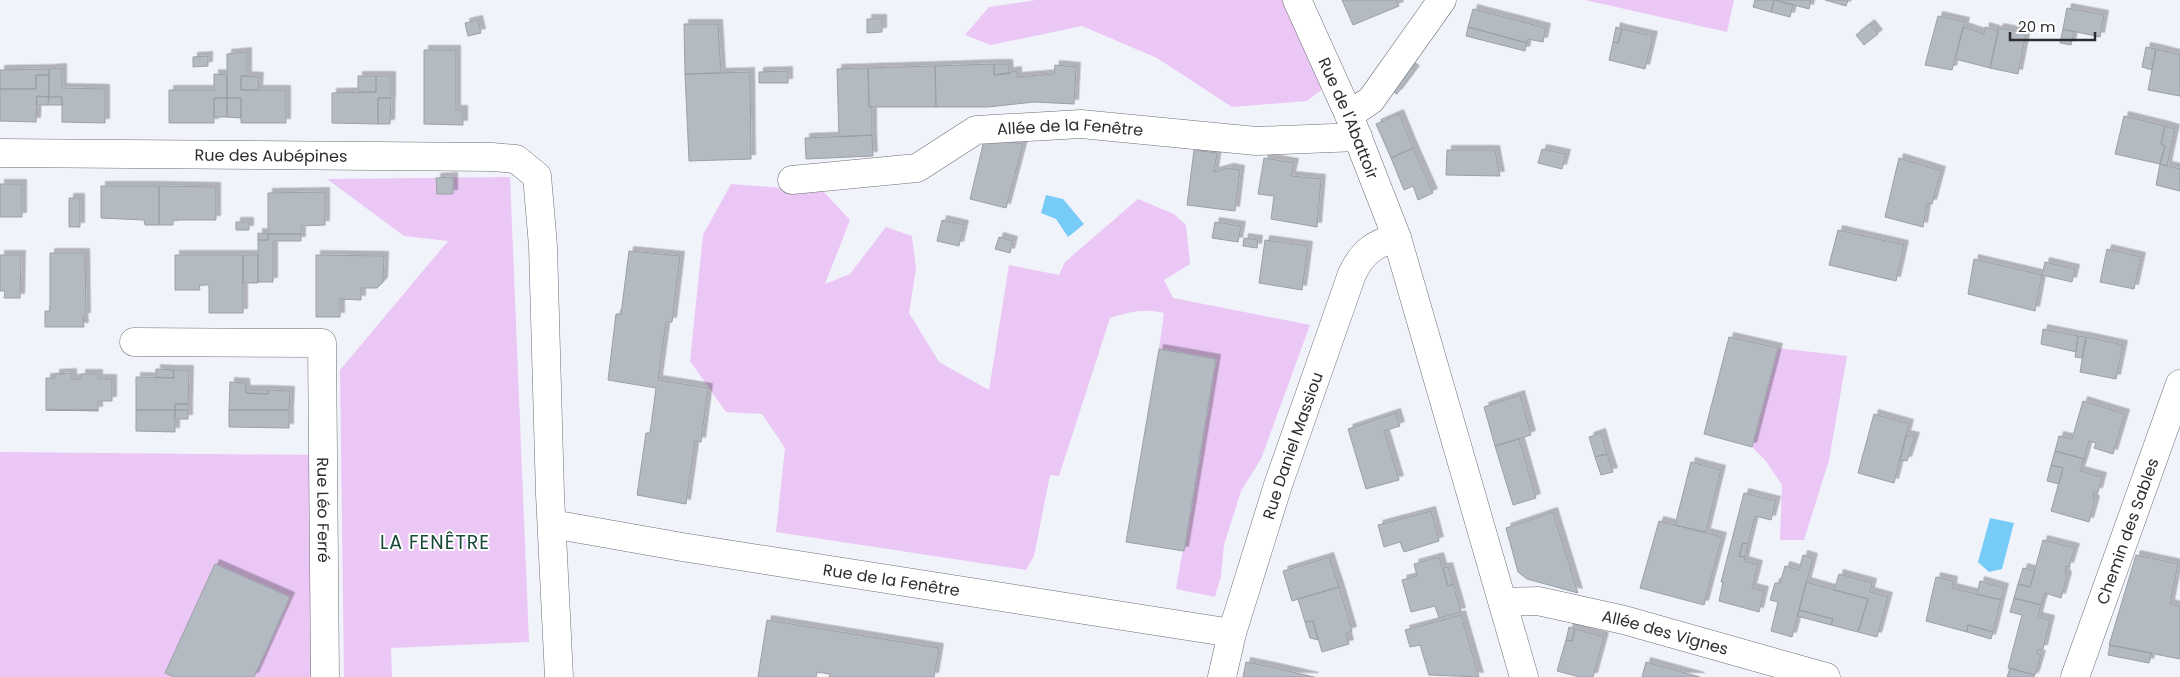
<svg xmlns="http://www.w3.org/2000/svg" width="2180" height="677" font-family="Poppins,sans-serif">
<defs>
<filter id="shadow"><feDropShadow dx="4.5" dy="-4.5" stdDeviation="0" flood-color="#0004"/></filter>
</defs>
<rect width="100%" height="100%" fill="#f1f3fb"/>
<path fill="#eac7f5" d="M1036,0H1297L1325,87L1307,101L1232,107L1157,58L1082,26L991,45L965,35L989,7Z
M1585,0H1734L1727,32Z
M510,177L529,642L391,648L392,677H344L340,370L448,241L404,236L327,179Z
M731,184L823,191L850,220L825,284L850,274L886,227L912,236L916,269L909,313L939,362L989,390L1009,265L1059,275L1065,262L1138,199L1174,214L1186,225L1190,264L1164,280L1173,298L1310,325L1261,459L1241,491L1224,545L1221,576L1215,597L1176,589L1216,360L1159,349L1164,313C1145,308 1128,312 1110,318L1059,476L1050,475L1034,556L1026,570L776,532L785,448L762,414L726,412L690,361L703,235Z
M1778,348L1847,356L1829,460L1804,540H1780L1782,485L1766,461L1752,447Z
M0,452L323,455L325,677H0Z"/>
<path fill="#76cbf7" d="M1046,195L1063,199L1084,224L1068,237L1056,219L1041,213Z
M1990,518L2014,523L2002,569L1989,572L1978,562Z"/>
<path fill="#b4bac1" stroke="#9ba0a7" filter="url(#shadow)" d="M1342,0H1396L1399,6L1353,25Z
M1755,0H1774L1771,12L1753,7Z
M1774,0L1793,5L1790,17L1771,12Z
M1775,0H1811L1809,9Z
M1825,0H1848L1846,6Z
M2067,8L2104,15L2100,37L2063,29Z
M1473,9L1546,28L1543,42L1528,39L1527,43L1468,27Z
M1938,16L1965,22L1952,70L1925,65Z
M867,19H882V32L867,33Z
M478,20L481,33L468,36L465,23Z
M684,24H718L721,73L685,74Z
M1870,24L1878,34L1864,45L1856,35Z
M1468,27L1527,43L1525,51L1466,36Z
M1616,27L1622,29L1618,43L1613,42Z
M1963,27L1984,34L1985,27L1998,31L1990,68L1955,59Z
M1999,28L2026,33L2018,74L1990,68Z
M1622,29L1653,36L1645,69L1609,60L1613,42L1618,43Z
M2063,29L2074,32L2071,45L2060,43Z
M2146,47L2156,49L2152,70L2142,67Z
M2156,49L2180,55V96L2148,90Z
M424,50H456V110H463V125L424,124Z
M247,52V76H241V90H286V123H241V98H227V54Z
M208,56V66L193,67V57Z
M1404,63L1415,70L1397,94L1387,88Z
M994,64V75L1017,71V77L1054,74L1055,65L1076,67L1074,104L1034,102L988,107H936L935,66Z
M994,64H1008L1009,74L994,75Z
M935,66L936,107H869L868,68Z
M62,68V88L105,89V123L62,122V97H49V69Z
M868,68L869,107H872V135L839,137L837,69Z
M49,69V75H36V89H0V70Z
M788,71V83H759V72Z
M750,72L751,159L689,161L685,74Z
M214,74L227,75V98H214V123H169V90H214Z
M36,75H49V97L37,96L36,122L0,121V89H36Z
M241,76L259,77L258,90H241Z
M358,76H376V92H358Z
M376,76H391V98H378V124L332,123V93L376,92Z
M37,96L49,97L48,105H36Z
M49,97H62V105H48Z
M214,98H227V117H214Z
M227,98H241V118L227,117Z
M378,98H391L390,124H378Z
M1399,114L1413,148L1391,158L1376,124Z
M2124,116L2165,126L2161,144L2165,146L2160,164L2115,154Z
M2165,126L2175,129L2167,166L2160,164L2165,146L2161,144Z
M872,135L873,156L806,159L805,138Z
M985,136L1023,144L1006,208L970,199Z
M1413,148L1433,193L1418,200L1413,186L1404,190L1391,158Z
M1542,149L1566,154L1562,169L1538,163Z
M1194,150L1217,153L1214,172L1229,168L1240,170L1235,211L1187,205Z
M1447,150H1495L1500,176L1446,175Z
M1264,158L1294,163L1291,176L1321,179L1317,227L1271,219L1274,196L1258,194Z
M1899,158L1941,171L1932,204L1927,203L1923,227L1885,217Z
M2160,164L2180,169V191L2156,185Z
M453,177V194H437L436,178Z
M0,184H22V217H0Z
M101,186H159V225H145L144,220L101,218Z
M159,186L216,187V220H173V225H159Z
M325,192V225L301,226V234H268V193Z
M69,198H80V227H69Z
M942,220L964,225L959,246L937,241Z
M236,222H249V230H236Z
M1215,222L1241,226L1238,242L1212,238Z
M1838,230L1904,245L1896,281L1829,265Z
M258,233L268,234V240H258Z
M268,234H301V241H273V282H258V240H268Z
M999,237L1013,241L1010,253L995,249Z
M1244,238L1258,240L1257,248L1243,246Z
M1265,240L1308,246L1302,290L1259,283Z
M2107,249L2141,257L2134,289L2100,282Z
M629,251L680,256L672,322H666L658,380L708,388L701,442L695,441L686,504L637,495L646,433H650L656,388L608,380L616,314H621Z
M50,253H85L86,317H83L84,327H45V311H50Z
M0,255H21L20,298H4L5,291H0Z
M175,255H243V313H209V285H199L200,290H175Z
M243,255H258V283H243Z
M316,255L384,256L383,282L377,288H361V300L340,299V317H316Z
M1974,259L2042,275L2035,311L1968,294Z
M2045,262L2075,269L2072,282L2042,275Z
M2043,329L2078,336L2076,352L2041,344Z
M2078,336L2086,337L2082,358L2075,357Z
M1729,337L1778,348L1752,447L1704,434Z
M2086,337L2123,345L2116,379L2080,372Z
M1159,349L1216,359L1184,551L1126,542Z
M156,369L173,370L174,378L156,377Z
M173,370H189L188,404H175V410H136V377L174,378Z
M72,373V379H81V374H98V379H112V401H98V410H46V378H55V374Z
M230,382L245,383L246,393L268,394V390L290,391L289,410H229Z
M245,390H268V394L246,393Z
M1520,395L1531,435L1495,446L1484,407Z
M2083,401L2125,414L2113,454L2094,448L2096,443L2089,441L2084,459L2055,451L2059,436L2072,439Z
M175,404H188V410H175Z
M46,410H98V411Z
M136,410H175V432L136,431Z
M175,410H188V419H174Z
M229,410H289V428L229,427Z
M1396,413L1400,426L1384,431L1399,480L1366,489L1348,429Z
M1874,414L1909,424L1894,483L1858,473Z
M1601,433L1607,454L1595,457L1589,437Z
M1906,435L1915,437L1907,461L1900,460Z
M1519,439L1536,498L1513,505L1495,446Z
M2055,451L2084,459L2080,471L2102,477L2098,492H2094L2093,498L2095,501L2089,522L2051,511L2063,468L2051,465Z
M1607,454L1613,472L1601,475L1595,457Z
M1691,462L1721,470L1706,532L1675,525Z
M2051,465L2063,468L2059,484L2047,481Z
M1744,493L1776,501L1771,520L1755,516L1748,544L1743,543L1739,556L1745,557L1744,561L1758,565L1752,588L1764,591L1759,612L1719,601L1723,582H1721Z
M1431,511L1439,541L1404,552L1400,542L1384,547L1378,525Z
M1553,512L1578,593L1527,579L1518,572L1506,528Z
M1659,521L1722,537L1704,605L1640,588Z
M2043,540L2075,548L2069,567L2066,566L2065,573L2067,577L2061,598L2045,593L2041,605L2014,598L2018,584L2030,587Z
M1743,543L1748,544L1745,557L1739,556Z
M1803,555L1813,558L1792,637L1771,631L1778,602L1770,600L1775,583H1780L1785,566L1799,570Z
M2136,555L2178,564L2170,604L2180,607V659L2109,645Z
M1329,557L1339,587L1292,601L1283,571Z
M1439,557L1448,586L1453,584L1461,612L1439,618L1435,606L1411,612L1402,580L1417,576L1414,564Z
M215,564L290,597L254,677H174L165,673Z
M1448,567L1453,584L1448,586L1443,568Z
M2023,568L2035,571L2030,587L2018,584Z
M1839,574L1872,583L1870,592L1888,597L1877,637L1858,632L1868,599L1834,590Z
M1936,577L1953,581L1952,588L2001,600L1993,632L1968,625L1967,632L1926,621Z
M1980,581L2004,588L2001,600L1977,594Z
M1806,582L1868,599L1858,632L1831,625L1833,619L1799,610Z
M1339,587L1352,631L1346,633L1349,644L1322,652L1313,621L1305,622L1298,599Z
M2014,598L2041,605L2038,617L2050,620L2043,649L2038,650L2037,654L2041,655L2035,675L2008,668L2022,615L2010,612Z
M1799,610L1833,619L1831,625L1797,616Z
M1461,615L1479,677L1429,675L1420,645L1410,647L1405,630Z
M767,620L939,648L934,677H829L830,674L817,672L816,677H758Z
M1313,621L1318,640L1310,638L1305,622Z
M1968,625L1993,632L1991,639L1967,632Z
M1569,627L1575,629L1572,641L1566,640Z
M1575,629L1604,637L1593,677H1580L1557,671L1566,640L1572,641Z
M2110,645L2152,653L2149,663L2108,655Z
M1246,662L1271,667L1314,677H1243Z
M1646,662L1700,677H1642Z
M2010,668L2034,675V677H2007Z"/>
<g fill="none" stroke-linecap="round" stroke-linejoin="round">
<defs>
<g id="minor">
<path id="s1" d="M1297,0L1349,115L1397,238L1524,677"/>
<path d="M1349,115L1371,100L1442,0"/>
<path id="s2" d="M0,153L492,157L516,159L537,176L543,246L550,494L559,677"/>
<path id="s3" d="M792,180L917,168L976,130L1081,124L1256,141L1358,137"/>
<path id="s4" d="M134,342L322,343L325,677"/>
<path id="s5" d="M552,524L682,547L1232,633"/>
<path id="s6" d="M1503,602L1538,601L1624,620L1826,677"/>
<path id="s7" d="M1222,677L1232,633L1278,485L1352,274C1362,253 1374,243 1397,238"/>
<path id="s8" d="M2075,677L2180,384"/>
</g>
</defs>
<use href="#minor" stroke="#6d6e76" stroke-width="29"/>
<use href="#minor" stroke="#fff" stroke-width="28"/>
</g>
<g text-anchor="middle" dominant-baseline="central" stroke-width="4" stroke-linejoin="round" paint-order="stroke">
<g font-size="16" fill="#2d2d31" stroke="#fff">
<text stroke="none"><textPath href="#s1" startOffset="129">Rue de l'Abattoir</textPath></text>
<text stroke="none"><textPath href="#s3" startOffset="290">Allée de la Fenêtre</textPath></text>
<text stroke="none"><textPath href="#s2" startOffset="271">Rue des Aubépines</textPath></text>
<text stroke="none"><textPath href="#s7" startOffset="242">Rue Daniel Massiou</textPath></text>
<text stroke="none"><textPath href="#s4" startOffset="355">Rue Léo Ferré</textPath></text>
<text stroke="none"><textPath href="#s8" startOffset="155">Chemin des Sables</textPath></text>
<text stroke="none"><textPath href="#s5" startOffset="344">Rue de la Fenêtre</textPath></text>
<text stroke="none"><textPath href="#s6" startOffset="166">Allée des Vignes</textPath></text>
</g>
<g font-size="19" letter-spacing="1" fill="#184939" stroke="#fff">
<text x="435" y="542">LA FENÊTRE</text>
</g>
</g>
<path d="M2010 32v8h85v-8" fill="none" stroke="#2d2d31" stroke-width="2.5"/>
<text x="2018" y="32" font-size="15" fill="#2d2d31" stroke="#ffffff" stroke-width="4" paint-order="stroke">20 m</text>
</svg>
